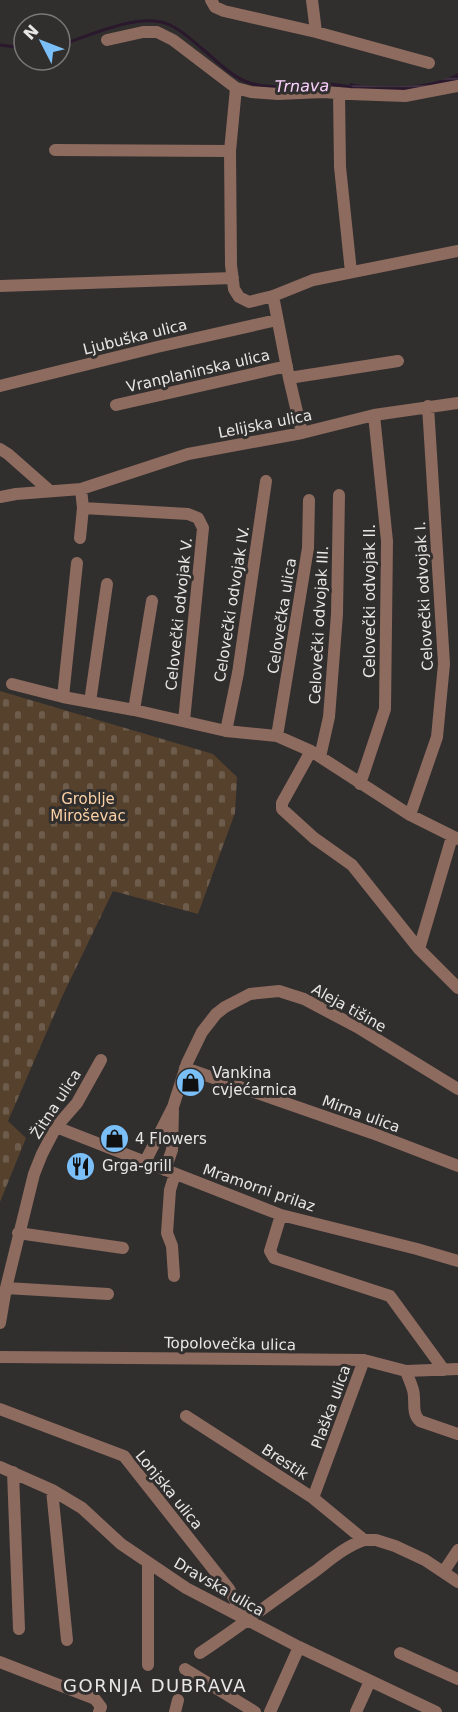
<svg xmlns="http://www.w3.org/2000/svg" width="458" height="1712" font-family="'DejaVu Sans',sans-serif">
<defs>
<pattern id="cemetery-stones" width="16" height="16" patternUnits="userSpaceOnUse" patternTransform="scale(1.5)"><rect width="16" height="16" fill="#55412c"/><path d="M2 7V4a2 2 0 0 1 4 0v3zM10 15v-3a2 2 0 0 1 4 0v3z" fill="#6d5c4b"/></pattern>
<pattern id="water-rules" width="6" height="5" patternUnits="userSpaceOnUse" patternTransform="scale(1.5)"><rect width="6" height="5" fill="#2a182c"/><path d="M0 2.5h6" fill="none" stroke="#493a4b"/></pattern>
</defs>
<rect width="100%" height="100%" fill="#312e2e"/>
<path fill="url(#cemetery-stones)" d="M0,691L213,754L237,777L235,813L198,914L113,891L62,997L8,1121L26,1138L0,1202Z"/>
<path fill="url(#water-rules)" d="M458,73V81L426,90L348,91L350,83C378,89 433,88 458,73Z"/>
<g fill="none" stroke-linecap="round" stroke-linejoin="round">
<path stroke="#2a182c" stroke-width="3" d="M0,45L24,48
M60,45C91,36 139,11 170,25C181,30 191,39 200,47C215,59 229,75 247,82C272,91 290,84 315,83C327,83 339,85 351,87"/>
<path stroke="#8d6b5f" stroke-width="12" d="M211,0L215,7L224,11L316,32L429,63
M312,0L316,32
M107,40L143,32H157L173,40L236,88L251,92L278,94L323,92L350,94L405,96L458,86
M236,88L230,151L231,265L234,289L239,297L249,302L273,296L313,280L458,251
M339,93L340,167L351,272
M55,150L230,151
M0,286L233,278
M273,296L289,378L302,433
M289,378L398,361
M0,386L157,347L277,320
M116,405L287,366
M0,449L8,454L50,491
M0,497L16,494L81,489L188,454L302,433L374,415L458,403
M83,508L188,514L198,518L203,528L184,721
M80,538L83,508L81,489
M12,684L63,697L134,710L226,731L277,736L311,751L410,815L458,839
M63,697L77,563
M90,702L107,584
M134,710L152,601
M226,731L238,673L266,481
M277,736L308,548L309,500
M311,751L282,803V809L314,838L352,865L419,949L458,988
M320,757L329,717L337,614L339,495
M360,784L385,709L387,541L374,415
M410,815L437,737L444,664L428,406
M419,949L452,837
M185,1068L372,1133L458,1166
M56,1127L281,1215L417,1249L458,1261
M145,1162L173,1107L187,1063L202,1032L216,1014L225,1007L250,994L279,991L304,999L357,1027L458,1089
M165,1170L172,1150L173,1110
M281,1215L270,1251L274,1258L390,1296L444,1370
M18,1233L123,1248
M174,1276L172,1246L167,1233L170,1190L175,1174
M6,1288L108,1294
M0,1323L6,1288L34,1174L42,1154L56,1127L77,1103L101,1060
M0,1357L364,1360L406,1371L458,1369
M406,1371C408,1377 411,1383 413,1390C416,1401 411,1413 420,1421L458,1434
M0,1409L124,1456L229,1589L246,1621
M186,1416L313,1498L364,1540H376L395,1546L425,1560L458,1582
M0,1467L52,1490L82,1508L121,1544L186,1588L299,1647L436,1712
M13,1472L19,1629
M52,1490L67,1640
M313,1498L364,1360
M444,1571L458,1550
M200,1653C239,1627 276,1599 314,1572C330,1560 346,1546 364,1540
M400,1653L458,1679
M0,1662L95,1699L101,1707L99,1712
M148,1665V1563
M185,1669L255,1712
M175,1712L178,1700
M270,1712L299,1647
M356,1712L370,1681"/>
</g>
<defs>
<symbol id="shop-disc" viewBox="-11 -11 22 22"><circle r="9.5" fill="#7abff8" stroke="#312e2e"/><path d="M-5-2.5h2.3a2.7 3.5 0 0 1 5.4 0H5L5.5 6h-11ZM-1.5-2.5h3a1.5 2.3 0 0 0-3 0Z" fill="#111"/></symbol>
<symbol id="restaurant-disc" viewBox="-11 -11 22 22"><circle r="9.5" fill="#7abff8" stroke="#312e2e"/><path d="M-5-6h1v4h1v-4h1v4h1v-4h1v5L-1.5 .5V6h-2V.5L-5-1ZM5-6V6H3V1.5H1.5Q1.5-4 5-6Z" fill="#111"/></symbol>
</defs>
<g fill-rule="evenodd">
<use href="#shop-disc" x="174" y="1066" width="33" height="33"/>
<use href="#shop-disc" x="98" y="1122" width="33" height="33"/>
<use href="#restaurant-disc" x="64" y="1150" width="33" height="33"/>
</g>
<g text-anchor="middle" dominant-baseline="central" stroke-width="6" stroke-linejoin="round" paint-order="stroke">
<g font-size="15" fill="#e8e6e6" stroke="#312e2e">
<text transform="translate(135 337) rotate(-14)">Ljubuška ulica</text>
<text transform="translate(198 371) rotate(-13)">Vranplaninska ulica</text>
<text transform="translate(265 424) rotate(-11)">Lelijska ulica</text>
<text transform="translate(424 596) rotate(-93)">Celovečki odvojak I.</text>
<text transform="translate(370 601) rotate(-90)">Celovečki odvojak II.</text>
<text transform="translate(232 604) rotate(-81)">Celovečki odvojak IV.</text>
<text transform="translate(179 614) rotate(-84)">Celovečki odvojak V.</text>
<text transform="translate(282 616) rotate(-81)">Celovečka ulica</text>
<text transform="translate(319 625) rotate(-87)">Celovečki odvojak III.</text>
<text transform="translate(349 1008) rotate(29)">Aleja tišine</text>
<text transform="translate(56 1104) rotate(-57)">Žitna ulica</text>
<text transform="translate(361 1114) rotate(20)">Mirna ulica</text>
<text transform="translate(259 1188) rotate(19)">Mramorni prilaz</text>
<text transform="translate(230 1344) rotate(1)">Topolovečka ulica</text>
<text transform="translate(331 1407) rotate(-70)">Plaška ulica</text>
<text transform="translate(285 1462) rotate(33)">Brestik</text>
<text transform="translate(169 1490) rotate(51)">Lonjska ulica</text>
<text transform="translate(219 1587) rotate(30)">Dravska ulica</text>
</g>
<g font-size="15" fill="#fbd1a5" stroke="#312e2e">
<text x="88" y="799">Groblje<tspan x="88" dy="17">Miroševac</tspan></text>
</g>
<g font-size="15" fill="#e8e6e6" stroke="#312e2e" text-anchor="start">
<text x="212" y="1073">Vankina<tspan x="212" dy="17">cvjećarnica</tspan></text>
<text x="135" y="1139">4 Flowers</text>
<text x="102" y="1166">Grga-grill</text>
</g>
<g font-size="16" font-style="italic" fill="#fad1fe" stroke="#312e2e">
<text transform="translate(302 86) rotate(-1)">Trnava</text>
</g>
<g font-size="18" letter-spacing="1.5" fill="#e8e6e6" stroke="#312e2e">
<text x="155" y="1685">GORNJA DUBRAVA</text>
</g>
</g>
<g transform="translate(42 42) rotate(312)"><circle r="28" fill="#312e2e" stroke="#7a7878" stroke-width="1.5"/>
<path d="M0-4.5L10 22L0 15L-10 22Z" fill="#7abff8"/>
<text y="-9" font-size="16" font-weight="bold" text-anchor="middle" fill="#e8e6e6">N</text>
</g>
</svg>
